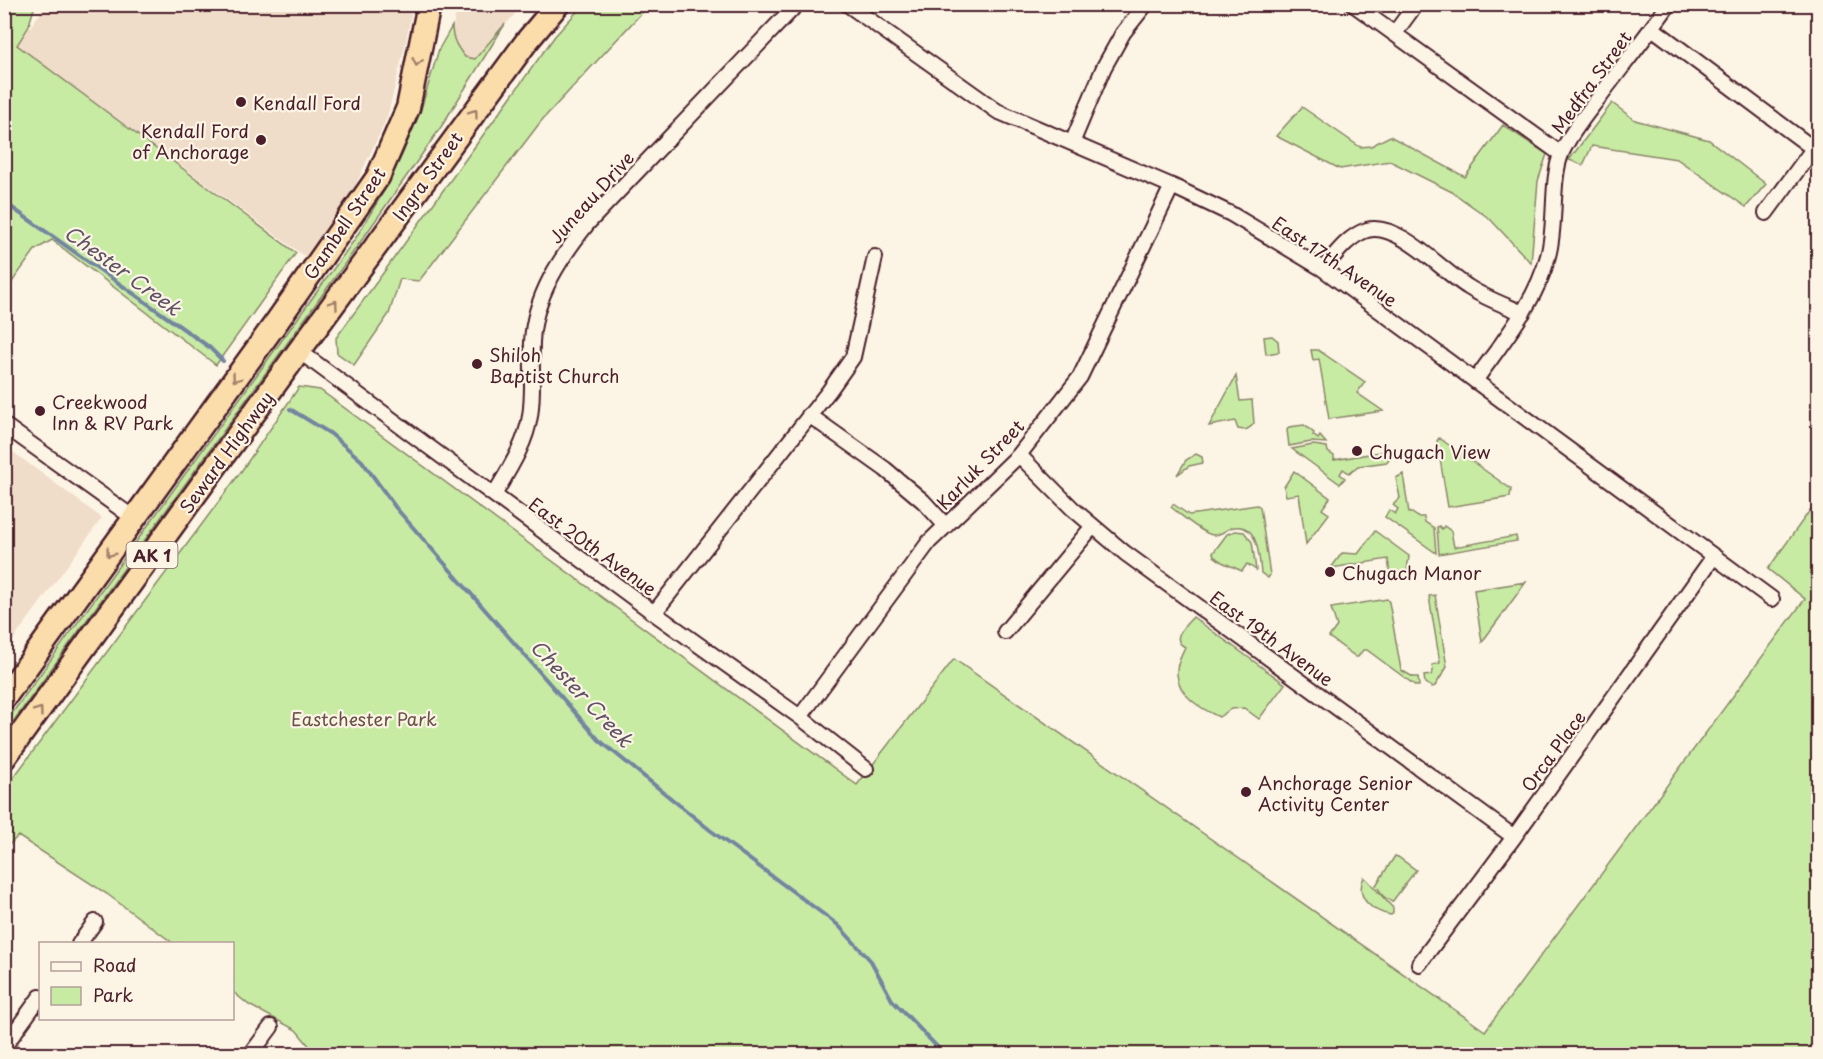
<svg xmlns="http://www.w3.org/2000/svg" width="1823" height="1059" font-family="'Playpen Sans',sans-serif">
<rect width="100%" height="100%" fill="#fcf5e5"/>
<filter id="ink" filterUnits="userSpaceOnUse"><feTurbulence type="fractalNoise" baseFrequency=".0167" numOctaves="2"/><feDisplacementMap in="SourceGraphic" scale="12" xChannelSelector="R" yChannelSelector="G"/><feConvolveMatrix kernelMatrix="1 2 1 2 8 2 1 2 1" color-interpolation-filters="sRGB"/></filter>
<g filter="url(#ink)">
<path fill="#f0ddc9" d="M46,5H413L405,46L387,118L350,197L307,258L17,45Z
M456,5H523L475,59L465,57L452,37Z
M5,446L102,518L5,651Z"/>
<path fill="#c8eba4" stroke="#898568" stroke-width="1.5" d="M5,4L35,5L28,28L17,45L296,253L216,365L52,240L35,250L10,285L5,281Z
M583,5H649L542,120L419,281L400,279L389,314L354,365L337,353L336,338L555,36Z
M505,24L441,127L359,244L5,733V723L355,239L384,191L402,155L421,109L439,49L452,26C452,39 457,47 465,57L475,59Z
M1612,103L1635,120L1709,140L1766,184L1746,207L1677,159L1592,146L1583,165L1569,160Z
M1302,107L1360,147L1371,146L1390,136L1465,177L1503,125L1547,154L1538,181L1531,263L1490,219L1452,192L1390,161L1340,169L1276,136Z
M1272,336L1278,341L1279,352L1266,354L1264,337Z
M1311,350H1318L1365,382L1357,393L1383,411L1329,419L1319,359L1313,360Z
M1236,376L1240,401L1252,400L1254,423C1250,429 1246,431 1238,429L1235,421L1209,426Z
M299,387L320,390L857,785L954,659L1485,1031L1805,599L1768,569L1818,499V1054H316L296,1030L249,1005L233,992L232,944L173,943L107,894L18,836L5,849V789L240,473Z
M1304,425L1314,433L1313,435L1318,439L1320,436L1326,443L1311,442L1289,446L1287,430L1289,427Z
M1439,438L1511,489L1510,497L1448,507L1437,441Z
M1313,445L1327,447L1328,452L1334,456V460L1392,450V454L1387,462L1358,466L1349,473L1343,469L1340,474L1345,478L1340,484L1292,449Z
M1196,454L1202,457L1203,463L1189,466L1177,475L1186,460Z
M1294,471L1330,498L1322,509L1329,514L1306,544L1299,494L1286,496L1284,487Z
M1403,474L1409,513H1412L1418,517H1424L1425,522L1434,528L1436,553L1385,517L1389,510L1395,514L1398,509L1393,505L1400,498L1396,478Z
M1173,504L1189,515L1257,505L1260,507L1270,575L1268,578L1261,573C1259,558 1259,523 1234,527C1227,528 1221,536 1213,535C1202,534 1180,514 1171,507Z
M1439,526L1442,529L1444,526L1451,531L1454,547L1516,536L1517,541L1439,554L1437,527Z
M1235,531L1244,532L1252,542L1256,570L1247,564L1242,571L1222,562L1214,556L1213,553L1227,534Z
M1375,531L1409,556L1407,571L1390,574L1388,559L1331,568L1342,553L1358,554Z
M1526,582L1482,642L1474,590Z
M1435,595L1447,667L1435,686L1432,687L1425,683L1424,676L1431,675L1433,670L1432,665L1440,663L1429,596Z
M1387,599L1389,602L1401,670L1413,677H1418L1419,686H1416L1367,650H1363L1358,657H1356L1329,637L1337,626L1331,608Z
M1193,617L1285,684L1259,719L1244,708L1231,709L1219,717C1202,709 1178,696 1177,674C1176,665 1181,655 1185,647C1169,639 1186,625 1193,617Z
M1395,856L1398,857L1416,870L1392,902L1383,896L1376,885Z
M1364,877C1375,887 1383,898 1393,908V913L1391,915C1373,912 1354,898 1364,877Z"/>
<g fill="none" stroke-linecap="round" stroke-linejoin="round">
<path stroke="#7385a0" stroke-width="4" d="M4,202L209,347L223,361
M290,409L331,434L362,461L396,508L599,740L710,830L838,925L871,961L892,1000L944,1054"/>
<defs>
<path id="minor" d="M847,4L997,111L1172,186L1231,214L1323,269L1772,599
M1353,4L1561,154
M1652,28L1818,152
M1394,34L1416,4
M1072,143L1104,67L1123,33L1146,4
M1766,213L1818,142
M1323,269C1335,255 1348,236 1367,230C1398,221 1443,272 1468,287C1485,298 1504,305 1523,313
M299,351L654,613L800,717L866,769
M1475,381C1502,342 1536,303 1548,256C1557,225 1550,179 1562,152C1572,130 1589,111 1603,92C1625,63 1648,34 1669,4
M809,415L885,469L923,501L946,526
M4,425L135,519
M1019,455L1073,509L1125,553L1514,837
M494,495C508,471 526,444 530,416C534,391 531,366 532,342C534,296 561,257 588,223L797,4
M654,613L829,391L853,357L875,257
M1005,632L1093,526
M800,717L929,542L1019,455L1080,377L1172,186
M79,944L95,922
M1419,964L1514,837L1714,556
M4,1047L40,997
M251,1054L271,1027"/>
<path id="trunk" d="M4,698L278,320L378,177L408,108L429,4
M4,758L299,351L527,41L558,4"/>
</defs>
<use href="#minor" stroke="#4a1f2b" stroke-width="18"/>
<use href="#trunk" stroke="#4a1f2b" stroke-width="27"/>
<use href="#minor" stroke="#fcf5e5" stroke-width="14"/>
<use href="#trunk" stroke="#fbddab" stroke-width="22"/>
</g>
<defs><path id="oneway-chevron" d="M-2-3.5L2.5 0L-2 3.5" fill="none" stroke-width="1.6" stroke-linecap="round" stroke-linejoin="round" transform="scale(1.5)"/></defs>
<g stroke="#a27e6b">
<use href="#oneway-chevron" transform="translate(417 62) rotate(102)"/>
<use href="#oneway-chevron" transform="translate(474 113) rotate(-54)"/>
<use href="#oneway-chevron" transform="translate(334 304) rotate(-54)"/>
<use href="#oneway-chevron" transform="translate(236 378) rotate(126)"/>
<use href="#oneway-chevron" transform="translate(110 553) rotate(126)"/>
<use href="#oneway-chevron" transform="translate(39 711) rotate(-54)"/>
</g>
</g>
<g fill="#4a1f2b" stroke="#fcf5e5" stroke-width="2">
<circle cx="241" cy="102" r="6"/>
<circle cx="261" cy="140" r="6"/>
<circle cx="477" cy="364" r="6"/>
<circle cx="40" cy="411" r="6"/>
<circle cx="1357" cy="451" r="6"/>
<circle cx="1330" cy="572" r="6"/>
<circle cx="1246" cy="792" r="6"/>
</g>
<g text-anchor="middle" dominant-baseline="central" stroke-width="4.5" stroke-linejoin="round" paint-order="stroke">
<rect fill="#fcf5e5" stroke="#7f5f63" stroke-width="1.5" x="126.5" y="542" width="51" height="26" rx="4.5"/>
<g font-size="16" font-weight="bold" fill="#4a1f2b">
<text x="152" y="555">AK 1</text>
</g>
<g font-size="18" fill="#4a1f2b" stroke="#fcf5e5">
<text transform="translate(1591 82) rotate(-54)">Medfra Street</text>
<text transform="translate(427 176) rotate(-54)">Ingra Street</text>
<text transform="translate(591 197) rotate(-48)">Juneau Drive</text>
<text transform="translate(344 223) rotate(-56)">Gambell Street</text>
<text transform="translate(1335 261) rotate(34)">East 17th Avenue</text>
<text transform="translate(226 452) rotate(-54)">Seward Highway</text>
<text transform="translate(980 464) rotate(-46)">Karluk Street</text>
<text transform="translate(593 546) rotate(36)">East 20th Avenue</text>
<text transform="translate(1272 638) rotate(36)">East 19th Avenue</text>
<text transform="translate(1553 751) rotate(-54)">Orca Place</text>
</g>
<g font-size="18" fill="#4a1f2b" stroke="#fcf5e5" text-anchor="start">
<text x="253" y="102">Kendall Ford</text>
<text x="249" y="130" text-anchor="end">Kendall Ford<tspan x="249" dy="21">of Anchorage</tspan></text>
<text x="489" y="354">Shiloh<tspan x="489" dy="21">Baptist Church</tspan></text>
<text x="52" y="401">Creekwood<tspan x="52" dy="21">Inn &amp; RV Park</tspan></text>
<text x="1369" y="451">Chugach View</text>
<text x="1342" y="572">Chugach Manor</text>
<text x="1258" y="782">Anchorage Senior<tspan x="1258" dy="21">Activity Center</tspan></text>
</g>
<g font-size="18" fill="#6a5249" stroke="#fcf5e5">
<text x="364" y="718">Eastchester Park</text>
</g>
<g font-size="20" font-style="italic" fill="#5f5266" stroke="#fcf5e5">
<text transform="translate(123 270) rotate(36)">Chester Creek</text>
<text transform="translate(582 693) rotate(47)">Chester Creek</text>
</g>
</g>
<rect width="1823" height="1059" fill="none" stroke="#fcf5e5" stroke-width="24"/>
<rect x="12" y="12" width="1799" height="1035" fill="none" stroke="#4a1f2b" stroke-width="2" filter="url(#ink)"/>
<rect x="39" y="942" width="195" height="78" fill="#fcf5e5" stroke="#b59f9b" stroke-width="1.5"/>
<rect x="51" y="962" width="30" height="9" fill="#fcf5e5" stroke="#b59f9b" stroke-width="1.5"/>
<text x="93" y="972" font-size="18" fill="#4a1f2b">Road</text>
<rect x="51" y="987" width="30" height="18" fill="#c8eba4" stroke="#b59f9b" stroke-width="1.5"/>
<text x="93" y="1002" font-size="18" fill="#4a1f2b">Park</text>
</svg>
